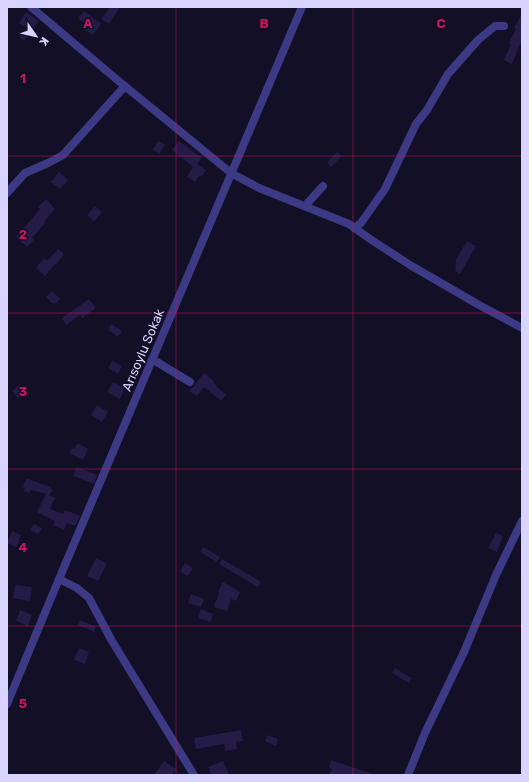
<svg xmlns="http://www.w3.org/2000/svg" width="529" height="782" font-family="Rubik,sans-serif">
<rect width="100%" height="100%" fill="#130f26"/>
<path fill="#241b47" d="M110,7H120L109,24L101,19Z
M84,11L101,24L93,35L85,30L88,26L78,18Z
M26,12L39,21L24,41L19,37L27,28L19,23Z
M522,14V39L512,64L504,60L511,44L509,43L516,29L514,28Z
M158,141L165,145L159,154L153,150Z
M179,141L202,158L197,164L206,170L201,177L199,176L195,182L187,177L193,167L172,150Z
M337,152L342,156L331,167L327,162Z
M59,172L68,180L60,189L51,182Z
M46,199L55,209L44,222L45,223L32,238L34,240L27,247L16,237L40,209L38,207Z
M95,206L102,212L94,221L87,215Z
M467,241L476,246L460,274L455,271L456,259Z
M58,249L64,254L56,265L55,264L45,276L36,268L44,258L47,261Z
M52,291L60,299L55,304L54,303L53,304L46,297Z
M89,299L96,308L82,318L80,315L66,325L62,318Z
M111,324L122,331L118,337L108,330Z
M112,361L122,366L118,374L108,368Z
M204,373L214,381L213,382L216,385V386L226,395L221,401L204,387L197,396L189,391Z
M113,382L125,388L120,399L107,392Z
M20,384L26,391L18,398L12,391Z
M97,405L108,412L102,422L91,415Z
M78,443L88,449L83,460L69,453L72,448L74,449Z
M77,467L97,475L94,484L73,476Z
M26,478L50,487V488L53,490L49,495L55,498L50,509L63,514L65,510L80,516L75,526L67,523L64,530L53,525L55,521L37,512L46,494L31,490L29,493L24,491L25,488L23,487Z
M34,524L42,528L38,534L30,530Z
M12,531L21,535L19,539L20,540L16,547L7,543Z
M496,533L503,536L497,552L488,548Z
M203,547L220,557L217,562L200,552Z
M96,558L107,563L98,581L87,576Z
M222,559L261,582L258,587L219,564Z
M185,563L193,568L188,576L180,572Z
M223,582L240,592L236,601L231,599L227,611L214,607L219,592H218Z
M15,585L32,587L30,601L13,598Z
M191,594L204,599L201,607L188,603Z
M201,609L213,614L211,622L198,618Z
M20,610L32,615L28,626L16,621Z
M80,620L96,627L94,632L78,625Z
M79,648L89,652L85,664L74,660Z
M395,668L412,678L409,683L392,673Z
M241,730L243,741L236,742L237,749L225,751L224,744L196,749L194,738Z
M267,735L278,739L276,746L265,741Z
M331,760L372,774V775H329L332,769L329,768Z
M164,761L176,769L172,775H154Z
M223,761L229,775H212L208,767Z"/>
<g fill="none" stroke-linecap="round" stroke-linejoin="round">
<path stroke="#3d3a85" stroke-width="8" d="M31,7L115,78L231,173L259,188L349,224L370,239L410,265L479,305L522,328
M7,193L25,173L48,163L63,155L125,86
M305,206L323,186
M354,228L361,223L385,189L416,124L427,110L448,74L478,40L495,26H504
M152,359L190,382
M59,579L77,588L89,598L112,641L194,775
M7,704L59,579L302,7
M408,775L425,733L464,652L496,575L522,521"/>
</g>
<path fill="none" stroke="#c2185b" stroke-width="1" stroke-opacity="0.55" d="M176,7V775M353,7V775M7,156H522M7,313H522M7,469H522M7,626H522"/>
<g text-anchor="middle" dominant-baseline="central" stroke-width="3" stroke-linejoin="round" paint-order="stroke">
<g font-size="13" fill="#d9d4ff" stroke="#130f26">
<text transform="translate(143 350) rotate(-67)">Arısoylu Sokak</text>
</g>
</g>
<g font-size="13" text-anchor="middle" font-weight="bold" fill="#c2185b" stroke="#130f26" stroke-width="3" stroke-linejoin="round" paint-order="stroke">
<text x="88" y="28">A</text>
<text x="264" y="28">B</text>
<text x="441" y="28">C</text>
<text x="23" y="83">1</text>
<text x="23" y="239">2</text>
<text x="23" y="396">3</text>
<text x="23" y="552">4</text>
<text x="23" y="708">5</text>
</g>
<rect width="529" height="782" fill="none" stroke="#d9d4ff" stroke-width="16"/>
<g transform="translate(36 36) rotate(124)" stroke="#130f26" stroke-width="3" paint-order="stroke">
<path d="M0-3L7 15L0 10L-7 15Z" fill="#d9d4ff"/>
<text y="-6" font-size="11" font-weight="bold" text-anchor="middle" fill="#d9d4ff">K</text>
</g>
</svg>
